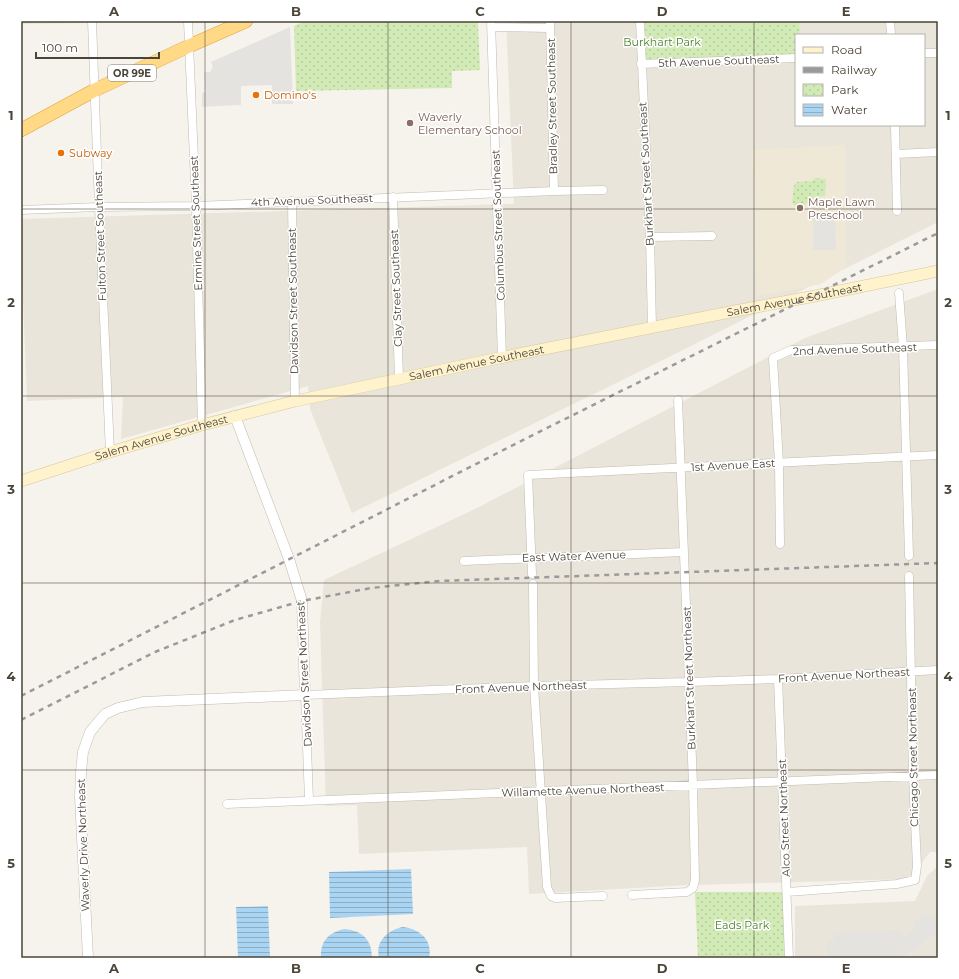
<svg xmlns="http://www.w3.org/2000/svg" width="959" height="979" font-family="Montserrat,sans-serif">
<defs>
<pattern id="park-dots" width="8" height="8" patternUnits="userSpaceOnUse"><rect width="8" height="8" fill="#d2eab5"/><path d="M2 2h.1M6 6h.1" fill="none" stroke="#b6ca9c" stroke-width="1.8" stroke-linecap="round"/></pattern>
<pattern id="water-rules" width="6" height="5" patternUnits="userSpaceOnUse"><rect width="6" height="5" fill="#a9d4f2"/><path d="M0 2.5h6" fill="none" stroke="#8caec5"/></pattern>
</defs>
<rect width="100%" height="100%" fill="#f6f3ec"/>
<path fill="#eae5da" fill-rule="evenodd" d="M21,21H87V23L21,24Z
M506,21H938V222L673,355L352,513L310,409L308,386L121,439L123,397L27,401L21,249V219L514,204ZM796,35H924V125H796Z
M938,289V852H930L910,879L689,885L529,894L527,847L359,854L357,805L326,806L320,623L324,580L475,509L805,338Z
M938,866V958H795V906L915,901L927,876Z"/>
<path fill="#efe8d6" d="M845,145L846,267L821,284L757,296L752,150Z"/>
<path fill="url(#park-dots)" d="M305,21H385V22L478,21L480,70L452,71V88L296,91L294,26Z
M640,21H799L800,35H796V58L641,64Z
M815,178L826,179L825,196C818,197 810,195 808,203L804,205L803,207H797L792,203L794,185L797,182L812,181Z
M695,892H787L789,958H698Z"/>
<path fill="#d2eab5" d="M735,21H758V27L735,28Z"/>
<path fill="#e5e3e0" d="M290,27L293,104H272V85L241,86V105L202,107V93L205,92L204,72H210L213,67L211,62Z
M813,213H835L836,250H813Z
M938,912V932L902,958H827V940H834V933L901,930V936L904,937L916,928L912,923L925,913L930,918Z"/>
<path fill="url(#water-rules)" d="M411,869L413,914L330,918L329,872Z
M268,906L270,958H238L236,907Z
M403,927C420,929 433,940 429,958H379C375,941 388,930 403,927Z
M345,929C363,931 372,940 372,958H321C320,941 329,932 345,929Z"/>
<g fill="none" stroke-linecap="round" stroke-linejoin="round">
<defs>
<path id="minor" d="M92,21L99,207L110,452
M188,21L196,206L202,425
M491,21L502,358
M550,21L554,191
M640,21L650,237L652,328
M890,21L891,35
M492,27L550,28
M924,53H938
M641,64L796,58
M895,125L897,211
M896,154L938,152
M393,197L399,378
M292,201L295,401
M21,210L99,207L196,206L554,191L603,190
M650,237L712,236
M899,293L903,347L909,556
M780,544L779,463L773,358L791,350L938,345
M464,561L684,552
M532,574L528,475L938,455
M533,584L534,686L547,887L551,896L555,898L603,896
M778,679L789,958
M309,800L305,695L534,686L689,682L778,679L938,670
M227,804L938,775
M787,892L897,884L915,880L917,866L913,776L909,576
M632,895L687,892L693,888L695,880L693,785L678,400"/>
<path id="tertiary" d="M88,958L80,797L81,771L83,752L90,732L105,714L118,708L143,702L305,695L302,601L289,559L235,416"/>
<g id="secondary">
<path id="s1" d="M21,481L110,452L202,425L295,401L494,359L735,311L810,297L938,271"/>
</g>
<path id="trunk" d="M21,130L95,90L189,46L246,21"/>
</defs>
<use href="#minor" stroke="#c2bbae" stroke-width="9"/>
<use href="#tertiary" stroke="#c2bbae" stroke-width="11"/>
<use href="#secondary" stroke="#d6c79b" stroke-width="12"/>
<use href="#trunk" stroke="#e0a43c" stroke-width="14"/>
<use href="#minor" stroke="#fff" stroke-width="8"/>
<use href="#tertiary" stroke="#fff" stroke-width="10"/>
<use href="#secondary" stroke="#fff3cd" stroke-width="11"/>
<use href="#trunk" stroke="#ffd985" stroke-width="13"/>
<path stroke="#9a9a9a" stroke-width="2.5" stroke-dasharray="5 5" stroke-linecap="butt" d="M21,696L527,438L938,233
M21,720L155,652L235,620L302,601L371,588L440,581L938,563"/>
</g>
<path fill="none" stroke="#4b4439" stroke-width="1" stroke-opacity="0.55" d="M205,21V958M388,21V958M571,21V958M754,21V958M21,209H938M21,396H938M21,583H938M21,770H938"/>
<g fill="#e8710a" stroke="#fff" stroke-width="1.5">
<circle cx="256" cy="95" r="4"/>
<circle cx="61" cy="153" r="4"/>
</g>
<g fill="#8d6e63" stroke="#fff" stroke-width="1.5">
<circle cx="410" cy="123" r="4"/>
<circle cx="800" cy="208" r="4"/>
</g>
<g text-anchor="middle" dominant-baseline="central" stroke-width="3" stroke-linejoin="round" paint-order="stroke">
<rect fill="#fff" stroke="#817c74" stroke-width="1" x="108" y="65" width="48" height="16" rx="3"/>
<g font-size="10" font-weight="bold" fill="#4b4439">
<text x="132" y="73">OR 99E</text>
</g>
<g font-size="11" fill="#4a7f2a" stroke="#fff">
<text x="662" y="42">Burkhart Park</text>
<text x="742" y="925">Eads Park</text>
</g>
<g font-size="11" fill="#4b4439" stroke="#fff">
<text transform="translate(719 61) rotate(-2)">5th Avenue Southeast</text>
<text transform="translate(552 106) rotate(-91)">Bradley Street Southeast</text>
<text transform="translate(646 174) rotate(-93)">Burkhart Street Southeast</text>
<text transform="translate(312 200) rotate(-2)">4th Avenue Southeast</text>
<text transform="translate(196 223) rotate(-92)">Ermine Street Southeast</text>
<text transform="translate(498 225) rotate(-92)">Columbus Street Southeast</text>
<text transform="translate(100 236) rotate(-92)">Fulton Street Southeast</text>
<text transform="translate(396 288) rotate(-92)">Clay Street Southeast</text>
<text stroke="none"><textPath href="#s1" startOffset="795">Salem Avenue Southeast</textPath></text>
<text transform="translate(293 301) rotate(-91)">Davidson Street Southeast</text>
<text transform="translate(855 349) rotate(-2)">2nd Avenue Southeast</text>
<text stroke="none"><textPath href="#s1" startOffset="471">Salem Avenue Southeast</textPath></text>
<text stroke="none"><textPath href="#s1" startOffset="147">Salem Avenue Southeast</textPath></text>
<text transform="translate(733 465) rotate(-3)">1st Avenue East</text>
<text transform="translate(574 556) rotate(-2)">East Water Avenue</text>
<text transform="translate(304 674) rotate(-93)">Davidson Street Northeast</text>
<text transform="translate(844 675) rotate(-3)">Front Avenue Northeast</text>
<text transform="translate(689 678) rotate(-92)">Burkhart Street Northeast</text>
<text transform="translate(521 687) rotate(-2)">Front Avenue Northeast</text>
<text transform="translate(913 757) rotate(-91)">Chicago Street Northeast</text>
<text transform="translate(583 790) rotate(-2)">Willamette Avenue Northeast</text>
<text transform="translate(784 818) rotate(-92)">Alco Street Northeast</text>
<text transform="translate(83 845) rotate(-92)">Waverly Drive Northeast</text>
</g>
<g font-size="11" fill="#c56008" stroke="#fff" text-anchor="start">
<text x="264" y="95">Domino's</text>
<text x="69" y="153">Subway</text>
</g>
<g font-size="11" fill="#785e54" stroke="#fff" text-anchor="start">
<text x="418" y="117">Waverly<tspan x="418" dy="13">Elementary School</tspan></text>
<text x="808" y="202">Maple Lawn<tspan x="808" dy="13">Preschool</tspan></text>
</g>
</g>
<rect width="959" height="979" fill="none" stroke="#ffffff" stroke-width="44"/>
<rect x="795" y="34" width="130" height="92" fill="#ffffff" stroke="#b7b4b0"/>
<rect x="803" y="47" width="20" height="6" fill="#fff3cd" stroke="#b7b4b0"/>
<text x="831" y="54" font-size="12" fill="#4b4439">Road</text>
<rect x="803" y="67" width="20" height="6" fill="#9a9a9a" stroke="#b7b4b0"/>
<text x="831" y="74" font-size="12" fill="#4b4439">Railway</text>
<rect x="803" y="84" width="20" height="12" fill="url(#park-dots)" stroke="#b7b4b0"/>
<text x="831" y="94" font-size="12" fill="#4b4439">Park</text>
<rect x="803" y="104" width="20" height="12" fill="url(#water-rules)" stroke="#b7b4b0"/>
<text x="831" y="114" font-size="12" fill="#4b4439">Water</text>
<path d="M36 52v6h123v-6" fill="none" stroke="#4b4439" stroke-width="2"/>
<text x="42" y="52" font-size="12" fill="#4b4439" stroke="#ffffff" stroke-width="3" paint-order="stroke">100 m</text>
<rect x="22" y="22" width="915" height="935" fill="none" stroke="#4b4439" stroke-width="1.5"/>
<g font-size="13" text-anchor="middle" font-weight="bold" fill="#4b4439">
<text x="114" y="16">A</text>
<text x="296" y="16">B</text>
<text x="480" y="16">C</text>
<text x="662" y="16">D</text>
<text x="846" y="16">E</text>
<text x="11" y="120">1</text>
<text x="948" y="120">1</text>
<text x="11" y="307">2</text>
<text x="948" y="307">2</text>
<text x="11" y="494">3</text>
<text x="948" y="494">3</text>
<text x="11" y="681">4</text>
<text x="948" y="681">4</text>
<text x="11" y="868">5</text>
<text x="948" y="868">5</text>
<text x="114" y="973">A</text>
<text x="296" y="973">B</text>
<text x="480" y="973">C</text>
<text x="662" y="973">D</text>
<text x="846" y="973">E</text>
</g>
</svg>
